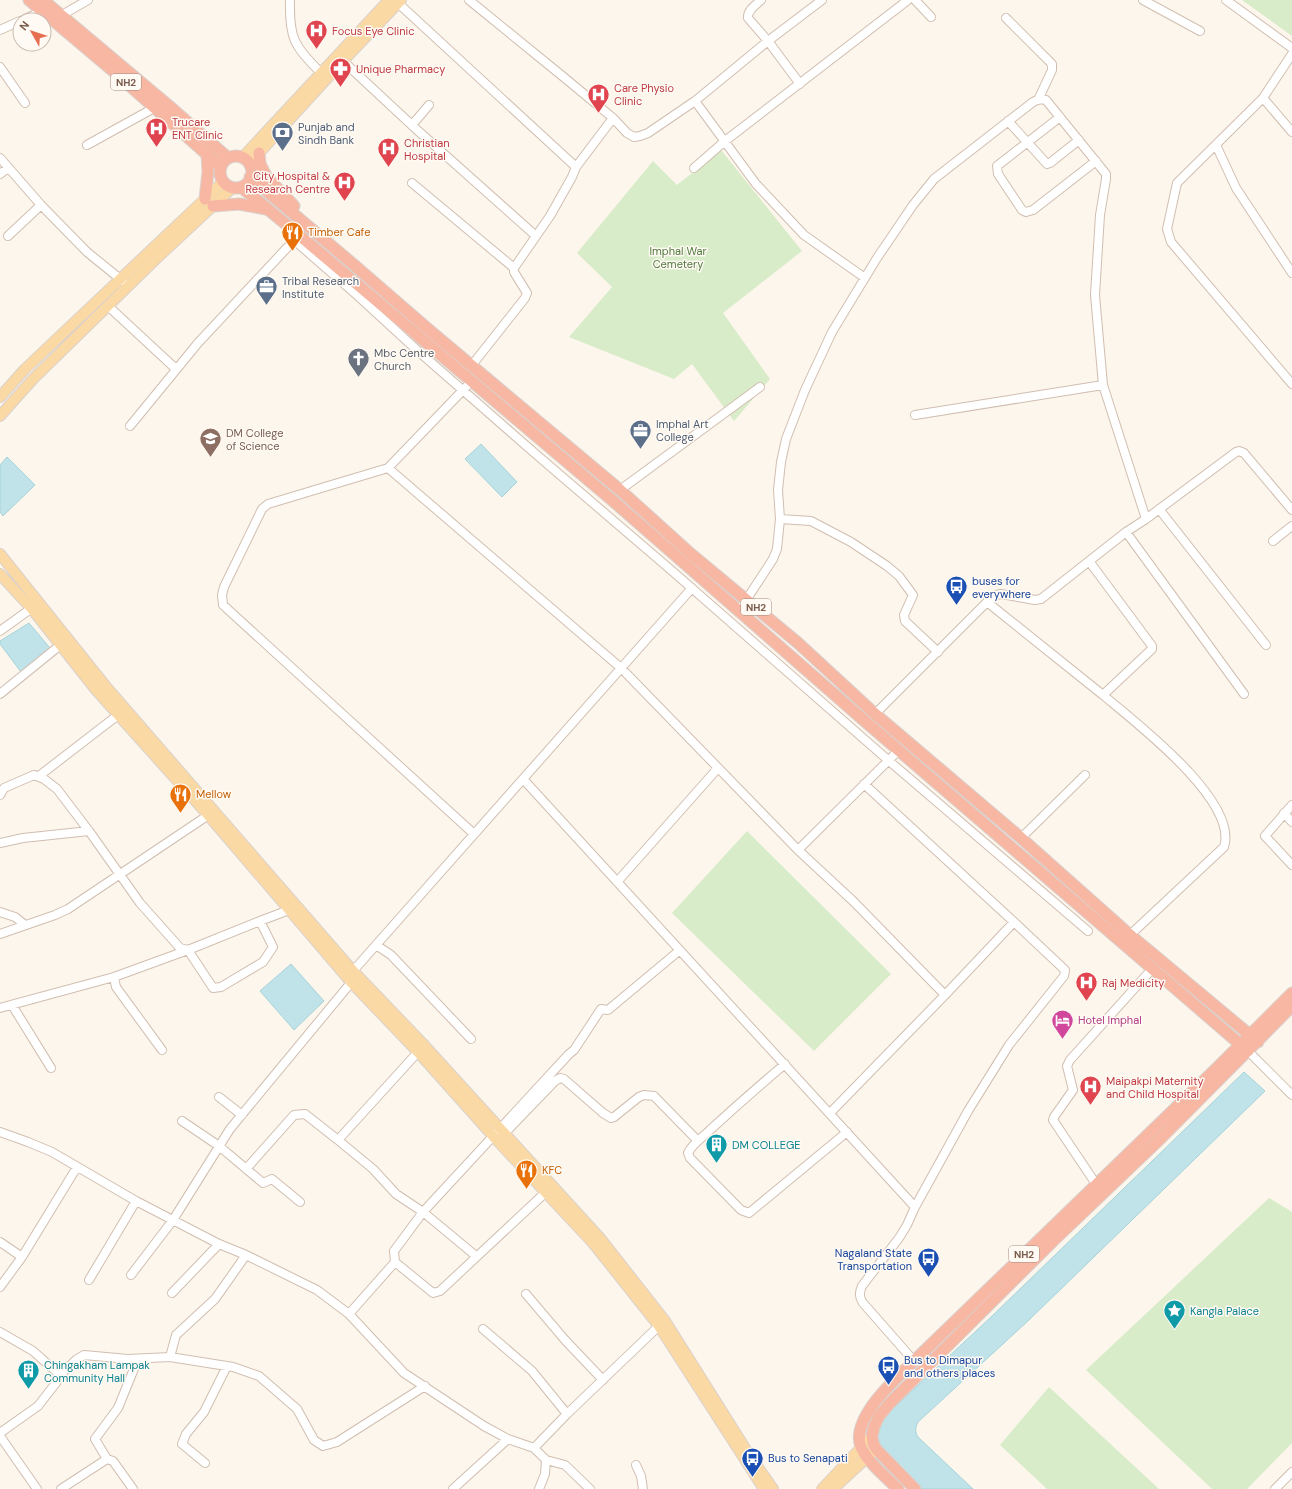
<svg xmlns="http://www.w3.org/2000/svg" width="1292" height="1489" font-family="'DM Sans',sans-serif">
<rect width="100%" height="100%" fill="#fdf6ec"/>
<path fill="#d8ecc9" d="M1242,0H1292V36Z
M721,150L802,251L723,313L770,379L734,421L692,364L674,379L569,337L612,287L577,253L653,161L677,185Z
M747,831L891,974L814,1051L672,913Z
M1269,1198L1292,1212V1443L1247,1489H1212L1086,1370Z
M1049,1387L1159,1489H1047L1000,1445Z"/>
<path fill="#bfe3e8" stroke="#a5d3da" d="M481,444L517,482L502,497L465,459Z
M7,457L35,485L3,516L0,512V465Z
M29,623L50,648L21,672L0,644V641Z
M291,964L324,1001L294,1030L260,991Z
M1244,1072L1265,1091L1029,1320L918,1422C915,1428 915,1432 918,1437L973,1489H922L880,1447L878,1436L881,1424L886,1415L991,1317Z"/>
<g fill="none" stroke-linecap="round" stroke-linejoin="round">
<defs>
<path id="minor" d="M290,0C289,39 294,45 320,72
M469,0L566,79L613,118L627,133L634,137L640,136L648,133L695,101L768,41L822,0
M761,0C756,5 747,10 748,18L768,41L800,84
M915,0L931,17
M1143,0L1200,31
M1226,0L1292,48
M398,3L576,167
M62,15L88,0
M1006,18L1052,64V70L1038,100
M23,20L42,11
M0,30L20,21
M1292,54L1263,98L1177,183L1167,229L1171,242L1292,384
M343,61L416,129L536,236
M0,67L25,103
M1263,98L1292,132
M695,101L756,184L804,235L865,278
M1060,117L997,166L998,174L1022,210L1026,212L1033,210L1096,161
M1008,121L1047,164L1050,163L1079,140
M412,125L429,105
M87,145L154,108
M1216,145L1236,188L1292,273
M0,158L41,205L87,252L124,282
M694,168L725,141L908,0
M0,174L8,168
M412,183L514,268
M8,236L41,205
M294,240L358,296L418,351L538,456L671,570L888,760L1088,931
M108,306L176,369
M472,365L525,298L527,293L514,272V268L550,216L572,177L576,167L613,118
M915,415L1103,385
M130,426L198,343L298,236
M388,468L466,387
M620,490L760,387
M1159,509L1266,645
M780,519L778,490L781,462L786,439L805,390L832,332L877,258L913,205L934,179L1033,102L1039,99L1046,100L1106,174V179L1100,215L1095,295L1103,385L1146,519
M1126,532L1244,694
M1273,541L1292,526
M987,602L1103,695L1152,649V646L1089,561
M739,611L773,559L777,549L780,519L811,521L851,542L887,566L899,576L913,595L904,615L905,621L938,652
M0,631L36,605
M0,694L64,642
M1103,695C1135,722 1239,801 1224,847L1130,935
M875,714L987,602L996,595L1001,594L1035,600L1041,599L1126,532L1146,519L1236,452L1239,451L1244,453L1292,510
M39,776L118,715
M523,779L915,1207
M864,784L1014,922L1065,970L1064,976L1009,1045L968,1111L915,1207L907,1225L899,1238L862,1286C859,1293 859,1297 863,1303L914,1361
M0,795L4,788L34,775L44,779L57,789L89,831L140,903L180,948L188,950L213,988L221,987L263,962L273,947L260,921
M1292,805L1265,836L1292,865
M1284,813L1292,822
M474,834L223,605L222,595L224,587L262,509L268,504L388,468L621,668L798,850L853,901L945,995L830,1113
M1021,838L1085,775
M0,843L23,838L89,831
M798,850L899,750
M617,882L718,768
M0,912L15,917L25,925
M0,934L55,915L68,909L213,812
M376,945L391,955L471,1039
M353,971L692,588
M114,977L116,987L162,1050
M945,995L1014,922
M12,1005L51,1068
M0,1008L114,977L188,950L260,921L289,910
M1248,1051L1292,1095
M418,1052L338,1140L373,1169L396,1194L423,1212L569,1054L574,1050L601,1009L608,1010L680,950
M785,1064C759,1086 734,1108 710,1130C703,1137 692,1144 688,1153L690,1158L741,1210L749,1213L847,1132
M219,1097L242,1115
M182,1121L219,1146L263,1183L272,1179L300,1202
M0,1132L28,1142L52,1152L136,1201L219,1244L246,1255L317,1290L349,1314L404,1373L484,1426L508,1439L534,1448
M504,1134L555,1081L560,1078L564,1079L603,1113L611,1118L614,1117L639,1097L644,1095L654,1096L698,1141
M246,1169L294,1115L305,1114L338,1140
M1096,1184L1053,1120L1054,1117L1073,1090L1067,1066L1070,1060L1152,969
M0,1242L22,1257
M476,1256L423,1212L394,1251L395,1262L433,1293L440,1291L546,1192
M131,1275L173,1220L230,1129L354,979
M89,1280L136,1201
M0,1287L22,1257L77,1167
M172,1293L219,1244
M526,1294L565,1340L603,1380
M349,1314L395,1262
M483,1329L532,1371L567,1414
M0,1332L33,1351L60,1375
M170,1357L176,1335L215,1299L246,1255
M0,1433L38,1406L56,1383L60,1375L76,1360L84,1355L128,1359L170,1357L233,1367L259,1376L297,1409L314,1440L323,1446L337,1442L425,1386
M0,1436L37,1489
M107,1459L95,1439L118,1408L138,1359
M546,1460L565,1465L590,1489
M205,1463L182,1444L186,1434L204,1412L227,1366
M636,1465L641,1476L643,1489
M61,1489L107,1459L113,1461L133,1489
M453,1489L508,1439
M539,1489L545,1474L546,1460L534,1448L567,1414L663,1322
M1275,1489L1292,1472"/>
<path id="major" d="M242,158L389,0
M249,164L343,61L401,0
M0,397L24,370L223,182
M0,416L33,379L159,256L232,188
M0,554L108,689L353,971L424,1045L600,1238L665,1321L748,1453L773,1489
M0,574L32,609L96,690L209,816L351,982L418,1052L493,1136L593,1243L659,1326L764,1489
M822,1489L872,1436
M833,1489L876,1449"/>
<path id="highway" d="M29,0L112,70L221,167
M43,0L169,106L228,158
M259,153L260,164L266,176L294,206
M220 172a16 16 0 1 1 32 0a16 16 0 1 1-32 0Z
M250,177L354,265L429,330L620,490L691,554L798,643L875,714L1021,838L1130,935L1250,1035L1258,1042
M241,187L299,235L612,500L867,723L1248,1051
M205,199L208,172L207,154
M213,206L239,204L266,209
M898,1489C886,1477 868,1463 861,1447C850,1419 896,1378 914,1361L1218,1067L1292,993
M915,1489L876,1449L873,1443L872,1436L874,1427L879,1416L890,1403L1054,1240L1162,1137L1292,1006"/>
</defs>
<use href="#minor" stroke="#d1beb0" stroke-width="10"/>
<use href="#major" stroke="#dad1cd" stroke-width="12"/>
<use href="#highway" stroke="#dad1cd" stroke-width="13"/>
<use href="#minor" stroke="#fff" stroke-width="8"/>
<use href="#major" stroke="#fbd9a5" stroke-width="10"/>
<use href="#highway" stroke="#f7b7a3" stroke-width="11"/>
</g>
<defs>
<symbol id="hospital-pin" viewBox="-11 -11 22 30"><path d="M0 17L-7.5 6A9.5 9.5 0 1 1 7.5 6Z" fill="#e0444e" stroke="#fffaf3"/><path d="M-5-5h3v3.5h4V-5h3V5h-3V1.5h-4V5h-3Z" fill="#fff"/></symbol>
<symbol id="pharmacy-pin" viewBox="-11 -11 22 30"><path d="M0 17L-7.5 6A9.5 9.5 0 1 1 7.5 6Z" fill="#e0444e" stroke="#fffaf3"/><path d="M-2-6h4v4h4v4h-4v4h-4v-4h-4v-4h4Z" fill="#fff"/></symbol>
<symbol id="bank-pin" viewBox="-11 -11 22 30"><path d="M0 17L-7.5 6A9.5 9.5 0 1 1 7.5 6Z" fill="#5c6f8a" stroke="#fffaf3"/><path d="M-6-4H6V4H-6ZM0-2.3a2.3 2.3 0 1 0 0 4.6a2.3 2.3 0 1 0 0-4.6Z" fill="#fff"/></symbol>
<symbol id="restaurant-pin" viewBox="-11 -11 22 30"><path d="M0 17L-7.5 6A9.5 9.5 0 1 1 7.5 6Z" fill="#e8710a" stroke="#fffaf3"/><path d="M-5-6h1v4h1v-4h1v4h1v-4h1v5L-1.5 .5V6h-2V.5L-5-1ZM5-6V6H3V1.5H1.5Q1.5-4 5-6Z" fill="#fff"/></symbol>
<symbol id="office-pin" viewBox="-11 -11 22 30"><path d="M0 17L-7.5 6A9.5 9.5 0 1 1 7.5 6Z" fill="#5c6f8a" stroke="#fffaf3"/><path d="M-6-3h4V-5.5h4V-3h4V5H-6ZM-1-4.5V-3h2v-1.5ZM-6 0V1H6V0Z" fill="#fff"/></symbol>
<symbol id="church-pin" viewBox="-11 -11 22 30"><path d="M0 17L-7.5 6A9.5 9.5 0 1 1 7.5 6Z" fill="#6b7280" stroke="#fffaf3"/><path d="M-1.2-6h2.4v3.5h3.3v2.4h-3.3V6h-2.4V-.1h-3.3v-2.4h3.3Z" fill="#fff"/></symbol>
<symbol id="university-pin" viewBox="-11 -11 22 30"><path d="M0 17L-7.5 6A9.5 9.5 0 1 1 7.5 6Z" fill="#8d6e63" stroke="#fffaf3"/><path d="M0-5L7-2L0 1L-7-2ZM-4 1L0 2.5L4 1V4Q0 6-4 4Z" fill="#fff"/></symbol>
<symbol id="bus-pin" viewBox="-11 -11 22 30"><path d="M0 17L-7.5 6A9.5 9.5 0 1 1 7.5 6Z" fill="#1a4fb4" stroke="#fffaf3"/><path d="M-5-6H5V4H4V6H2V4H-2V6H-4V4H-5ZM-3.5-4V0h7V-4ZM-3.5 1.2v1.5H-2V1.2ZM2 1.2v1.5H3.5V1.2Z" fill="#fff"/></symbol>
<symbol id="hotel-pin" viewBox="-11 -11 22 30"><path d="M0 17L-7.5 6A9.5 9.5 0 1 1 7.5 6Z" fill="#d1479c" stroke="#fffaf3"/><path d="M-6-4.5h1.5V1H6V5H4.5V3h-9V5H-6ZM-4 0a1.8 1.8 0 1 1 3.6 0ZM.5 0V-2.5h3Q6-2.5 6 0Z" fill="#fff"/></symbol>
<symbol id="building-pin" viewBox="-11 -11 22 30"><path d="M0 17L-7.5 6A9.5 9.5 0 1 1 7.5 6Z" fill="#0f9aa8" stroke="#fffaf3"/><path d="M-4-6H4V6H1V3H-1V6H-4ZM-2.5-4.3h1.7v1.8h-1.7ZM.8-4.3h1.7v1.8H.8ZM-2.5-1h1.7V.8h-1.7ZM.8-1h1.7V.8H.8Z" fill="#fff"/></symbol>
<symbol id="sight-pin" viewBox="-11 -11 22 30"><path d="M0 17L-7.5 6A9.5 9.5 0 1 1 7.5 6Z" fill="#0f9aa8" stroke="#fffaf3"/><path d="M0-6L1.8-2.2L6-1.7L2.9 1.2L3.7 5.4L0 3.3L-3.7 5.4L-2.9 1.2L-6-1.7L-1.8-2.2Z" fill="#fff"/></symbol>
</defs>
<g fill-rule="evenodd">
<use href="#hospital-pin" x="304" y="18" width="25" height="34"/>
<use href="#pharmacy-pin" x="328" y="56" width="25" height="34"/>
<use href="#hospital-pin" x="586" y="82" width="25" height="34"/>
<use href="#hospital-pin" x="144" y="116" width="25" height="34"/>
<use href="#bank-pin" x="270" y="120" width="25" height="34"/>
<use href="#hospital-pin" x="376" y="136" width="25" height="34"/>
<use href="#hospital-pin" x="332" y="170" width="25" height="34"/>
<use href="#restaurant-pin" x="280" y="220" width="25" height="34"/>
<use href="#office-pin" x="254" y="274" width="25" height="34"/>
<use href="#church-pin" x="346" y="346" width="25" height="34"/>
<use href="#office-pin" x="628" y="418" width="25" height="34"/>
<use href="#university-pin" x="198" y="426" width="25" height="34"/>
<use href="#bus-pin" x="944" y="574" width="25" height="34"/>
<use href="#restaurant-pin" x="168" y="782" width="25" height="34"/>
<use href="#hospital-pin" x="1074" y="970" width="25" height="34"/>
<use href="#hotel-pin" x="1050" y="1008" width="25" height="34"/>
<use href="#hospital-pin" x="1078" y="1074" width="25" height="34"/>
<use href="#building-pin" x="704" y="1132" width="25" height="34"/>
<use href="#restaurant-pin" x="514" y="1158" width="25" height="34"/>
<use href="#bus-pin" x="916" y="1246" width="25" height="34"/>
<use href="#sight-pin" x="1162" y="1298" width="25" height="34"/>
<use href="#bus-pin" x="876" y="1354" width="25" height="34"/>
<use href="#building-pin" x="16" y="1358" width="25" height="34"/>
<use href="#bus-pin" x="740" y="1446" width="25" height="34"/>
</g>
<g text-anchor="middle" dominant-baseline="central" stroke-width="3" stroke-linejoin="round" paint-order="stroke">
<g fill="#fffaf3" stroke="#a28b7f" stroke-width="1">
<rect x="111" y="74" width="30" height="16" rx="3"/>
<rect x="741" y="599" width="30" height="16" rx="3"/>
<rect x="1009" y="1246" width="30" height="16" rx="3"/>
</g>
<g font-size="10" font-weight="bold" fill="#7a5c4d">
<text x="126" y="82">NH2</text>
<text x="756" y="607">NH2</text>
<text x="1024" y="1254">NH2</text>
</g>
<g font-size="11" fill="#be3a42" stroke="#fffaf3" text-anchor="start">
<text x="332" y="31">Focus Eye Clinic</text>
<text x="356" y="69">Unique Pharmacy</text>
<text x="614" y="88">Care Physio<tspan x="614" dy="13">Clinic</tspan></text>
<text x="172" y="122">Trucare<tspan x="172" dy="13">ENT Clinic</tspan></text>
<text x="404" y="143">Christian<tspan x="404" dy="13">Hospital</tspan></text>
<text x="330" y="176" text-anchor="end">City Hospital &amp;<tspan x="330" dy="13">Research Centre</tspan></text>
<text x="1102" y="983">Raj Medicity</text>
<text x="1106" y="1081">Maipakpi Maternity<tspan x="1106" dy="13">and Child Hospital</tspan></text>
</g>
<g font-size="11" fill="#4e5e75" stroke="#fffaf3" text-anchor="start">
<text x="298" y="127">Punjab and<tspan x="298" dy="13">Sindh Bank</tspan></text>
<text x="282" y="281">Tribal Research<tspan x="282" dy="13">Institute</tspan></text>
<text x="656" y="424">Imphal Art<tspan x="656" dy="13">College</tspan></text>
</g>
<g font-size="11" fill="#c56008" stroke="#fffaf3" text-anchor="start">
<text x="308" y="232">Timber Cafe</text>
<text x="196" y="794">Mellow</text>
<text x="542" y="1170">KFC</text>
</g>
<g font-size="11" fill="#537a41" stroke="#fffaf3">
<text x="678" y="251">Imphal War<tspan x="678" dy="13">Cemetery</tspan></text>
</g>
<g font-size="11" fill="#5b616d" stroke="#fffaf3" text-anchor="start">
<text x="374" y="353">Mbc Centre<tspan x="374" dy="13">Church</tspan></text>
</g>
<g font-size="11" fill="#785e54" stroke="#fffaf3" text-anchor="start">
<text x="226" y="433">DM College<tspan x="226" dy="13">of Science</tspan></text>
</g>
<g font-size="11" fill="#164399" stroke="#fffaf3" text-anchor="start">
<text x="972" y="581">buses for<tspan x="972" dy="13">everywhere</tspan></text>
<text x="912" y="1253" text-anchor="end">Nagaland State<tspan x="912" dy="13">Transportation</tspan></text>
<text x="904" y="1360">Bus to Dimapur<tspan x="904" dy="13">and others places</tspan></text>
<text x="768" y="1458">Bus to Senapati</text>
</g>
<g font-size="11" fill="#b23c85" stroke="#fffaf3" text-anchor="start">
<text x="1078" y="1020">Hotel Imphal</text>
</g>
<g font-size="11" fill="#0d838f" stroke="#fffaf3" text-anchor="start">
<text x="732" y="1145">DM COLLEGE</text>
<text x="1190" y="1311">Kangla Palace</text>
<text x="44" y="1365">Chingakham Lampak<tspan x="44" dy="13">Community Hall</tspan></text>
</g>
</g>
<g transform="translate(32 32) rotate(309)"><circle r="19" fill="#fffaf3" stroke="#cabbb1"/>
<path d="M0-3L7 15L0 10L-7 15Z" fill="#e76f51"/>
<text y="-6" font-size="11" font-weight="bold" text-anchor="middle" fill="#7a5c4d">N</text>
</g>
</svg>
